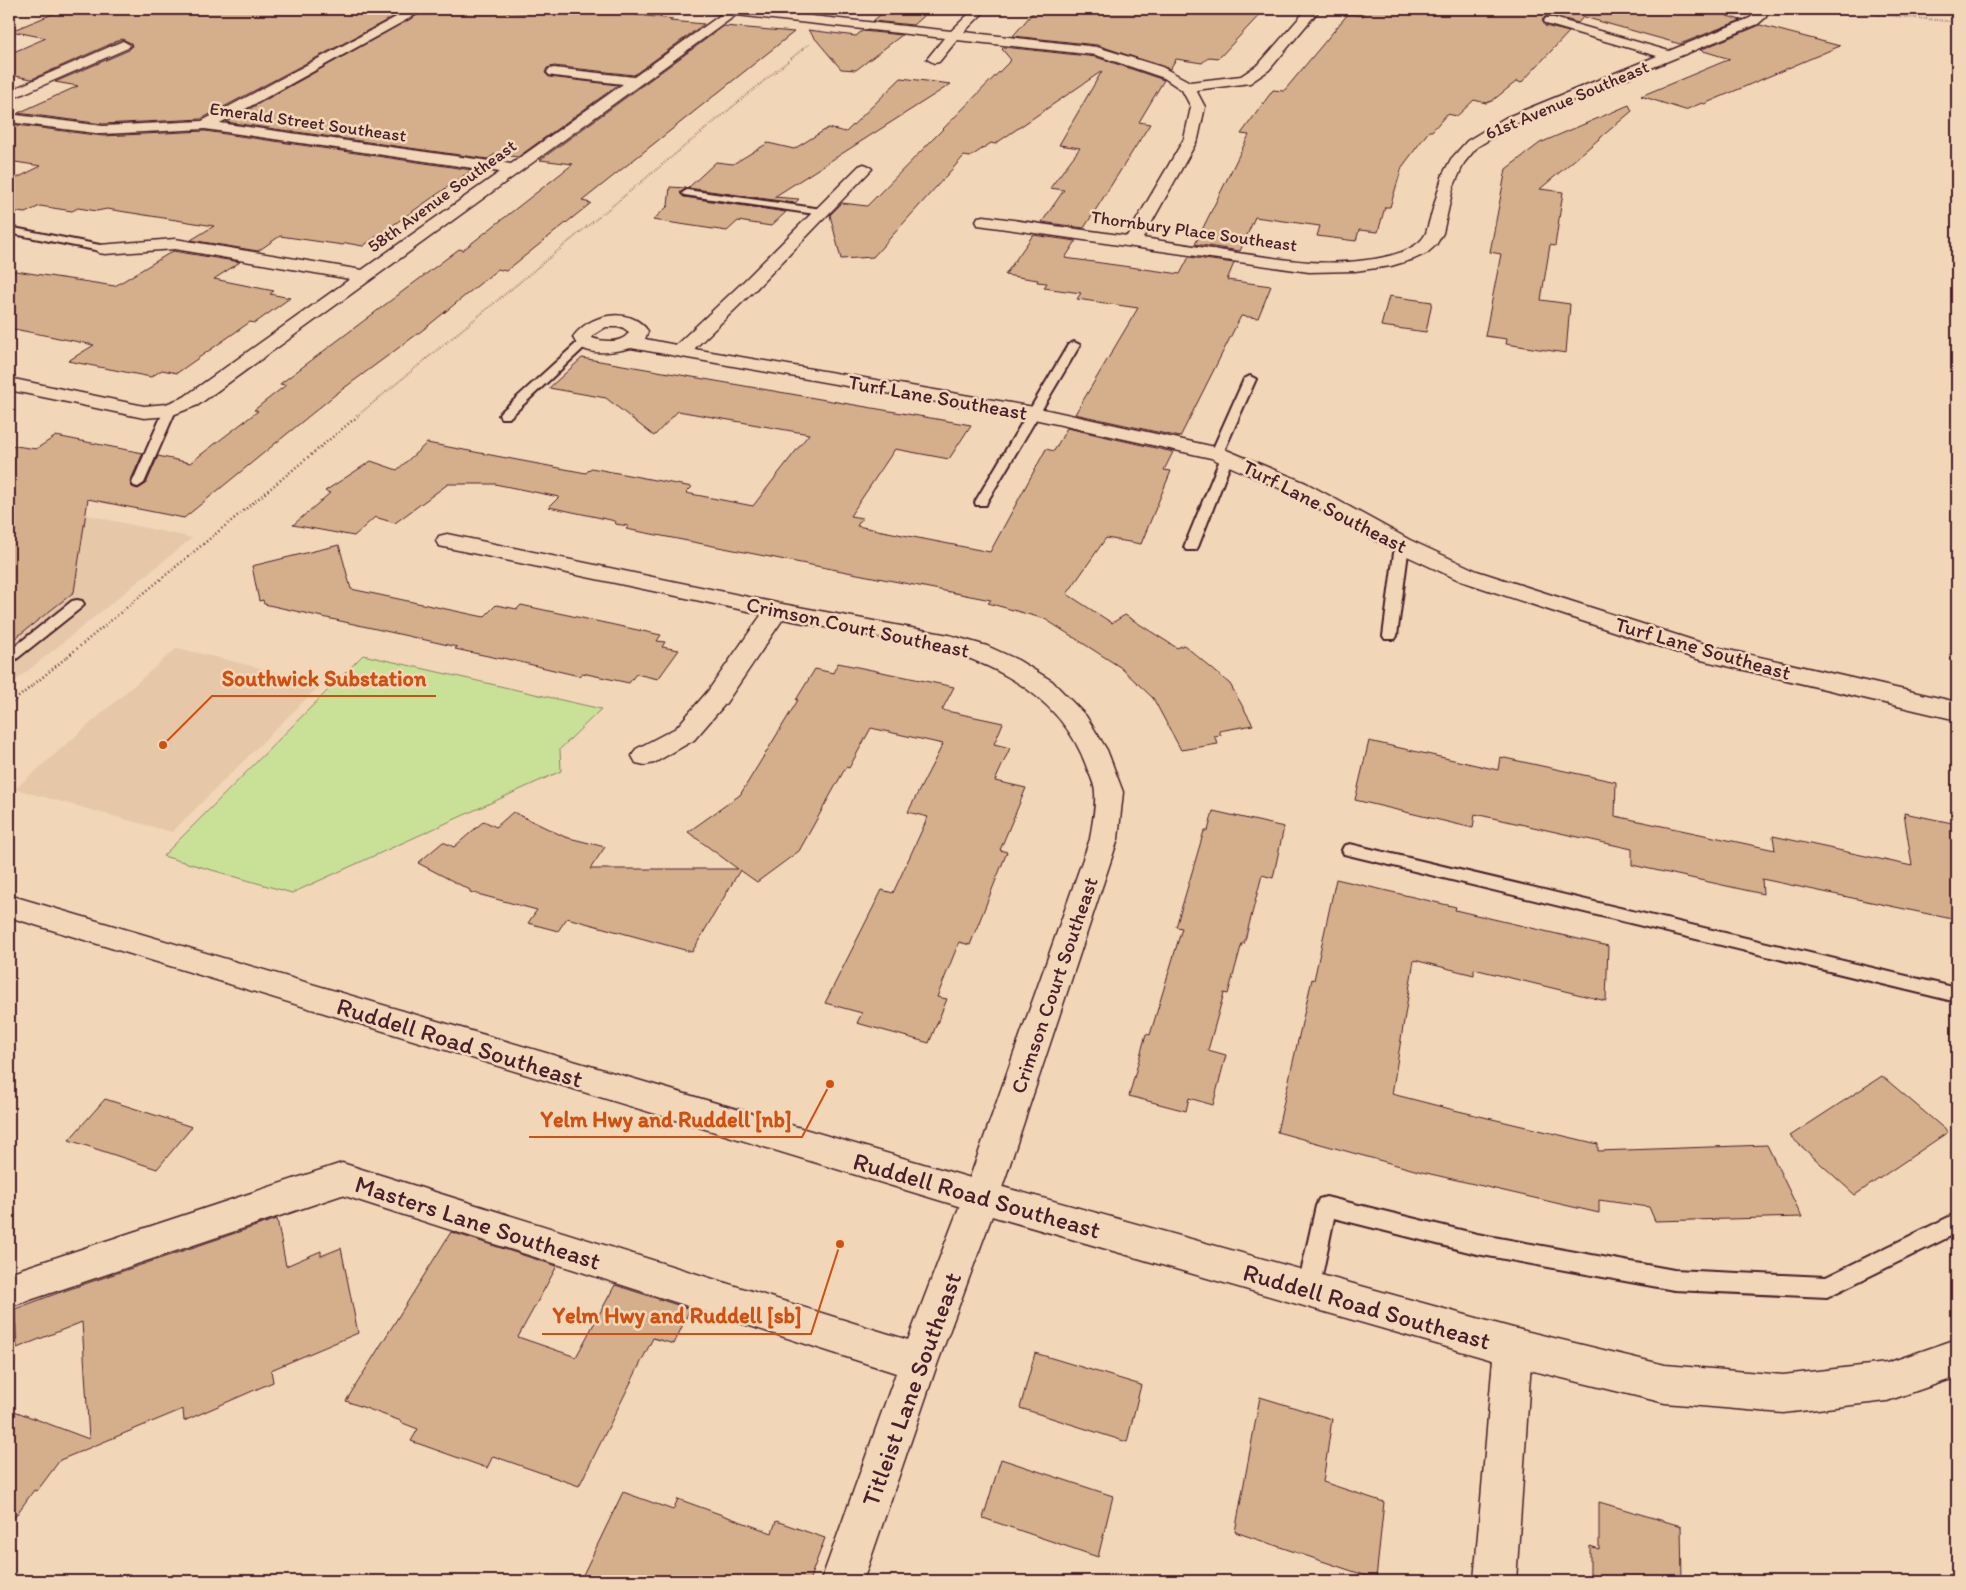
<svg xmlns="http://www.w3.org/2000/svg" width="1966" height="1590" font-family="Itim,sans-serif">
<rect width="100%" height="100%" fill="#f1d6b8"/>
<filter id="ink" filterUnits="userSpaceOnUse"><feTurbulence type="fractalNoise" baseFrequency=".02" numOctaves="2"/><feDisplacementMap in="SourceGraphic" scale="10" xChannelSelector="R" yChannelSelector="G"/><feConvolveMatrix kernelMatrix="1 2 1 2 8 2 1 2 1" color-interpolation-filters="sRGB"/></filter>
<g filter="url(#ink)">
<path fill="#e6c7a8" d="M9,498L192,538L9,686Z
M177,648L322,683L172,832L15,789Z"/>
<path fill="#c9e197" stroke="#8a8061" d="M363,655L601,709L560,749L561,771L292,893L163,856Z"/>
<path fill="#d5af8c" stroke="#4a1f2b" d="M65,9H408L201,119L103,124L18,113L78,86L55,82L129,50L132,46L131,43L122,39L32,79L9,75V54L46,38L11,31Z
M428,9H467L525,13L530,9H585L673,19L670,21L704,24L634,75L554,66L547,68L545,73L549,77L618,85L518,157L495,154L488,159L226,122Z
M887,9H931L913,25L873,21Z
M1036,9H1265L1219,58L1209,57L1202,63L1176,59L1170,69L1097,45L1013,36Z
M1363,9H1728L1727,16L1741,20L1680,44L1584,17V16L1578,23L1555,16H1546L1542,20L1545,26L1569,32L1521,83L1517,81L1492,101L1486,103L1474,100L1457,116L1447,114L1432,131H1429L1402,167L1390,207H1385L1378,232L1359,230L1356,241L1317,236L1320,226L1255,217L1240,251L1195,244L1249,135L1241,134L1273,90L1284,91L1348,14L1363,16Z
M1760,25L1840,46L1704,104L1702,103L1685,110L1641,96L1730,59L1700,50Z
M724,26L794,32L582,201L591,203L506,271L498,269L424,329L336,394L184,518L88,499L74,592L9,643V445L36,449L56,436L143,453L130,482L132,487L138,489L146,484L158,456L190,463L258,411L254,410L286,385L280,384L459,249L463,250L573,164L540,160Z
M808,30L856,36L862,31L902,35L856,70L841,69Z
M1004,47L1096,57L1164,80L1139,122L1150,124L1084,228L1042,222L1064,190L1050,188L1080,148L1059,145L1102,71L995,144L991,143L970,157L964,156L873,257L841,259L830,215L842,203L867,206L1011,60L1002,49Z
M901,78L951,84L774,197L799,199L795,203L688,188L716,162L733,164L768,143L794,149L828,128L846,132Z
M1629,105L1632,111L1540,189L1563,192L1555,246L1550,245L1541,300L1570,304L1566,353L1506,344L1507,339L1485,336L1501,254L1490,252L1506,169L1540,143Z
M9,124L103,136L205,131L472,170L363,246L346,243L343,245L280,236L258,251L191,240L214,226L107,209L97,211L78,208L72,211L40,206L25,213L9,211V182L41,166L9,161Z
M670,187L686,188L680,193L684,197L786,212L771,226L738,221L727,231L653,220L668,206Z
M1033,235L1076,241L1065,258L1180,274L1189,257L1234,263L1227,280L1271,286L1258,318L1241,316L1180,437L1075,414L1138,308L1077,299L1081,293L1044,288L1047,283L1037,282L1038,280L1005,275Z
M173,251L240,262L214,279L274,291L270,294L290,298L255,323L250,322L177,373L162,370L151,377L68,361L94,345L9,328V270L115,286Z
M1389,296L1432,302L1426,332L1381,326Z
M582,358L971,425L949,459L895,449L850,516L862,518L857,526L990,552L1046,449L1054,451L1067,428L1173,452L1164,470L1171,471L1141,544L1106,538L1067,594L1112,623L1125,615L1177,648L1184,645L1230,684L1253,725L1219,731L1221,735L1214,736L1218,744L1181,750L1153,698L1120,667L1045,619L988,603L991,600L626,529L629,526L615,524L616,522L611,520L549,507L559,497L495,484H448L395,523L375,517L354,536L293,525L330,493L325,491L371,461L397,470L427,443L586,473L591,468L692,487L686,493L753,506L809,434L678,411L654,436L606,398L549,388Z
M339,545L351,589L484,617L496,605L517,609L521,605L661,635L657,641L665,642L662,647L679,650L658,679L636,674L629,683L582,673L579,676L503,658L502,659L455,649L457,647L264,604L263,600L259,601L252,566Z
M838,663L954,687L942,710L1003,723L994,744L1010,748L995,781L1026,788L1000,850L1007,852L970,945L959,942L937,997L947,999L929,1043L857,1023L862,1013L825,1003L882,890L893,893L928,817L908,812L943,744L871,728L849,768L846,767L799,851L757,882L740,870L692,952L567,918L558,931L528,923L537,910L470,892V890L418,863L443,842L454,847L484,821L496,827L513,812L565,837L605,847L590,869H738L688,832L740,795L798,700H796L815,669L833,673Z
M1369,741L1498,770L1500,757L1616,782L1615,816L1775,850L1773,836L1912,866L1904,813L1957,824V920L1762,879L1763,894L1632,865V849L1475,814L1473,828L1355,800Z
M1213,811L1284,827L1273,878L1262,875L1244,944L1242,943L1228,994L1224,993L1208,1050L1226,1055L1213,1105L1189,1098L1186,1111L1129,1096L1146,1034L1150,1035L1182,928L1176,927L1204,831H1208Z
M1336,879L1456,907L1455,910L1608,946L1606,1001L1474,969V975L1414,960L1392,1094L1454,1110L1598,1144V1151L1767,1145L1802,1217L1655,1221L1649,1207L1599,1200V1213L1422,1172L1277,1132L1312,979L1314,980Z
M1882,1076L1948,1132L1855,1195L1790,1136Z
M105,1099L192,1127L157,1169L69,1140Z
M277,1219L286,1266L321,1251V1256L341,1248L358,1333L271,1370L273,1382L184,1421L183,1409L60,1460L37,1491L34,1490L9,1525V1409L89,1439L82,1322L17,1348L15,1309L58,1293Z
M451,1232L557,1266L518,1337L576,1357L615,1285L690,1309L674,1344L653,1338L579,1486L493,1456L487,1468L411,1441L418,1429L400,1422L401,1421L346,1401Z
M1035,1353L1141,1385L1127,1442L1020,1408Z
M1260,1397L1332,1419L1323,1482L1384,1502L1376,1579L1235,1532Z
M1001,1459L1113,1496L1098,1557L983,1518Z
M623,1492L673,1510L678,1499L772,1533L776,1521L825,1538L809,1581H580Z
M1599,1502L1681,1526L1682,1581H1590V1546L1599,1549Z"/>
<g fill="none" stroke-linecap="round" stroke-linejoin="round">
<defs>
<path id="lane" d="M687,190L822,209L827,212L822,215L684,195L682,193Z
M9,227L105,246L110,249L105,252L9,233Z
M584,339L590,342L588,344L509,418H501L499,415L501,412L580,340Z
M1074,342L1080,345L987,502L986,505H976L975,502L1068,345Z
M1250,376L1256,379L1223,453L1221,456H1213L1211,453L1244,379Z
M170,406L176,410L144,483L138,487L134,486L132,483L164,410Z
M1227,453L1233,457L1198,547L1196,550H1186L1184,547L1221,457Z
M1402,541L1409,545L1397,636L1395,639H1385L1383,636L1395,545Z
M77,600L82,601L84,604L82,607L14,661L9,663V651L72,601Z
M1350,844L1957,988V1002L1344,854L1342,850L1344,846Z
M1326,1197L1477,1234L1674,1270L1826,1277L1957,1213V1233L1827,1297L1674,1290L1477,1254L1334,1218L1319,1290L1316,1297L1308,1300L1300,1297L1297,1290L1316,1206L1319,1199Z"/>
<path id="street" d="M411,9H426L220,123L511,164L623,84L554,76L549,75L547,72L549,69L554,68L634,77L722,14L711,12L709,9H747L951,31L974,9H987L964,32L1097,47L1162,67L1190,82L1241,76L1259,64L1307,9H1320L1269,70L1250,83L1196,90L1205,107L1198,139L1143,238C1198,246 1254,257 1309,262C1337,264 1413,262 1426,233L1443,174L1451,159L1467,141L1505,118L1657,56L1546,24L1544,21L1546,18H1554L1669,51L1750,18L1756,13L1757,9H1769L1766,17L1758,24L1515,124L1477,147L1464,163L1453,188L1443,233L1436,245L1427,253L1414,259L1391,266L1355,271L1309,272L978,225L976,221L978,217L984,216L1127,236L1184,139L1191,107L1182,90L1164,78L1096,55L957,40L939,62L934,63L927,59L944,38L736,15L198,405L170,416L144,418L9,390V378L144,406L166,404L184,397L350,279L175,249L105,254L99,253L96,249L99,245L175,239L362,270L500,172L205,129L103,134L9,122V114L103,126L202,121Z
M123,41L130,45L128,48L9,100V91Z
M864,164L869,166L872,169L869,172L755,290L694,349L1034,407L1224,449L1306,483L1410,540L1477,571L1711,646L1957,702V720L1697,659L1461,581L1394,550L1290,493L1211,458L1034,419L631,348C613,352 581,359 573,337C589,314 630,305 648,331L645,339L676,345L743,282L859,166ZM606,327H622L629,332C623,344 603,342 592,338L593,335Z
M447,534L777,603L949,635L987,646L1018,660L1052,681L1086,716L1107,750L1123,792L1118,839L999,1197L938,1362L863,1581H821L896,1373L342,1195L9,1307V1273L342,1163L908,1340L963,1197L1090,839C1092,824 1096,808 1095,793C1095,785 1090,775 1087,768C1065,704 1007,669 945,650L783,619L726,703L694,740L654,763L645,765L636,763L632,756L636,749L676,728L708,691L762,614L439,546L436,541L439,536Z
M1513,1328L1526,1334L1532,1347L1516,1581H1474L1494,1347L1500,1334Z"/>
<path id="secondary" d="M9,895L981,1181L1513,1328L1665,1365L1783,1375L1887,1363L1957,1339V1377L1887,1401L1783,1413L1665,1403L1513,1366L981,1213L9,917Z"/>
</defs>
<use href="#lane" stroke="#4a1f2b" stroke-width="4"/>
<use href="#street" stroke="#4a1f2b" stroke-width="3"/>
<use href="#secondary" stroke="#4a1f2b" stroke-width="3"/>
<path stroke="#4a1f2b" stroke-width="2" stroke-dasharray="0.5 2" stroke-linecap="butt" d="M1822,9L1957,22
M357,416L810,43"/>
<path stroke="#4a1f2b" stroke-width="2.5" stroke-dasharray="1 3" stroke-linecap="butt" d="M9,705L359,415"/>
<use href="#lane" fill="#f1d6b8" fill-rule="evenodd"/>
<use href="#street" fill="#f1d6b8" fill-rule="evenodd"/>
<use href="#secondary" fill="#f1d6b8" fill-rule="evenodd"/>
</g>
</g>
<g text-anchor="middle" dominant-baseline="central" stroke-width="5" stroke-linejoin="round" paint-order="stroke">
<g font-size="18" fill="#4a1f2b" stroke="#f1d6b8">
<text transform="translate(1567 100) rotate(-23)">61st Avenue Southeast</text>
<text transform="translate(308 122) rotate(8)">Emerald Street Southeast</text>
<text transform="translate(442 196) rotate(-36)">58th Avenue Southeast</text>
<text transform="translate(1194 231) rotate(8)">Thornbury Place Southeast</text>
</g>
<g font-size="21" fill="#4a1f2b" stroke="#f1d6b8">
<text transform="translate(938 397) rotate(10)">Turf Lane Southeast</text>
<text transform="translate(1325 506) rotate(27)">Turf Lane Southeast</text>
<text transform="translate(858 627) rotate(12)">Crimson Court Southeast</text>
<text transform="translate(1703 648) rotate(16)">Turf Lane Southeast</text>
<text transform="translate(1054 985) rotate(-71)">Crimson Court Southeast</text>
</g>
<g font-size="25" fill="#4a1f2b" stroke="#f1d6b8">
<text transform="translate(460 1042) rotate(17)">Ruddell Road Southeast</text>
<text transform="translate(977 1195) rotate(16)">Ruddell Road Southeast</text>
<text transform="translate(478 1222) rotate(18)">Masters Lane Southeast</text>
<text transform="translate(1367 1306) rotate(16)">Ruddell Road Southeast</text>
<text transform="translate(911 1389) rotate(-70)">Titleist Lane Southeast</text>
</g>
</g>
<path fill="none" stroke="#d05011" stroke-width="2" d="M163 745L212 696H436M830 1084L802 1137H529M840 1244L811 1334H542"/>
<g fill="#d05011" stroke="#f1d6b8" stroke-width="2">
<circle cx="163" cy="745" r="5"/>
<circle cx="830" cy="1084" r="5"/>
<circle cx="840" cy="1244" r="5"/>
</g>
<g font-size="22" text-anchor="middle" font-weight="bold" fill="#d05011" stroke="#f1d6b8" stroke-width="5" stroke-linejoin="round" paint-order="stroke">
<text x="324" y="686">Southwick Substation</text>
<text x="666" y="1127">Yelm Hwy and Ruddell [nb]</text>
<text x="677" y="1323">Yelm Hwy and Ruddell [sb]</text>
</g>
<rect width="1966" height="1590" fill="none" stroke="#f1d6b8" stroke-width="30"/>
<rect x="15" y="15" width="1936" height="1560" fill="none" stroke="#4a1f2b" stroke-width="2" filter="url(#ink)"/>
</svg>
